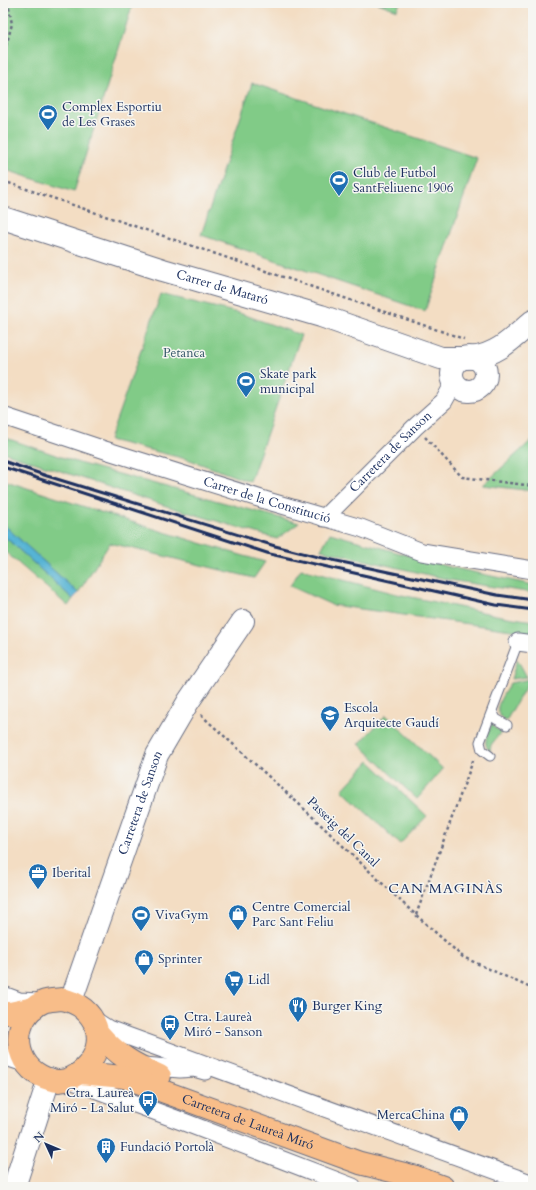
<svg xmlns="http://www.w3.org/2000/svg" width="536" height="1190" font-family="Cardo,serif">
<rect width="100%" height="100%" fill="#f6f6f2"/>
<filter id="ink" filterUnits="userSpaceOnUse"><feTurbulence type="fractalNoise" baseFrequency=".025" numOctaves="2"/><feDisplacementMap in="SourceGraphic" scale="8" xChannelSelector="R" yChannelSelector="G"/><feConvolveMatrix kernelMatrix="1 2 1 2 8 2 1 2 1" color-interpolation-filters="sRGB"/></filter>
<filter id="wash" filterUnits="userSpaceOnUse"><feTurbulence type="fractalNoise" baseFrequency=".012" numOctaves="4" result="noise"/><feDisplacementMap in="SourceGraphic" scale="16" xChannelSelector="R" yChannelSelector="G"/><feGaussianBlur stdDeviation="0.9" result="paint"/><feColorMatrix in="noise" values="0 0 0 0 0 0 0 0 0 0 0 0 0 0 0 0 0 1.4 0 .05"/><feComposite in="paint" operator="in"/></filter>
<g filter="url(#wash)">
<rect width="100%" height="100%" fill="#f3ddc3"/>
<path fill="#81cb87" stroke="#4e7d72" d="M3,3H133L74,192L3,169Z
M378,3H400L397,10Z
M252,83L477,158L425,311L201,235Z
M161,294L242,314L301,335L250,482L190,460L109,440Z
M3,437L82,464L299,523L277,539L163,505L3,452Z
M533,439V491L483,485Z
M3,480C90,509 177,537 265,562L254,578L110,543L78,593L3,524Z
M330,533L445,566L533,585V593L455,581L321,550Z
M3,535L73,599L68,606L3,550Z
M301,569L397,594L501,616L533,621V633L332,605L290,586Z
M517,659L527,677L511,679L517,660Z
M530,679L506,721C489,711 503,696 510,683Z
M386,715L443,769L417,799L359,744Z
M492,723L494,727L501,732L491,745L490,751C481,744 489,731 492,723Z
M369,761L427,816L400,844L342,790Z"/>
<path fill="#56b4d4" stroke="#387299" d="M3,524L78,593L73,599L3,535Z"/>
</g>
<g filter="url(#ink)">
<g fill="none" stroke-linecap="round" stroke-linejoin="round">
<defs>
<path id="service" d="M492,711L496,719L507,725
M490,756L482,750L480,742L518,642"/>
<g id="minor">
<path id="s1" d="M3,416L105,450L268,501L361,528L422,552L533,570"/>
<path id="s2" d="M324,518L415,427L444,401L454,383"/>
<path d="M518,642L533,644"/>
<path d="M3,995L19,1001L40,1002"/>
<path d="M91,1018L108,1029L533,1184"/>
<path d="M3,1056L27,1064"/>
<path d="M144,1066L180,1069L194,1068L205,1071"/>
<path d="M68,1079L184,1122L353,1187"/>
</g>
<g id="tertiary">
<path id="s3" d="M3,218L163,270L321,316L441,358H467"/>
<circle cx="469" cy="374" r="17"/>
<path d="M472,358C499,354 513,338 533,321"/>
<path id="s4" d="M71,1001L157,755L188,702L243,621"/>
<path d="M14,1187L49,1079"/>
</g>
<g id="primary">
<path d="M61,999C97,1005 111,1044 83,1070C76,1076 68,1081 59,1081C53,1081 47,1079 41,1076C11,1061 12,1016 43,1002C48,1000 55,1000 61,999Z"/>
<path d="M3,1013H10L34,1008"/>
<path d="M98,1033C118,1056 133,1064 160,1076"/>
<path id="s5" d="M80,1073L124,1077L360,1163L416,1177L443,1187"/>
</g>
</defs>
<use href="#service" stroke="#676c81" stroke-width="11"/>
<use href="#minor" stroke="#676c81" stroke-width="19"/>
<use href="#tertiary" stroke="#676c81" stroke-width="24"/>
<use href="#primary" stroke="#676c81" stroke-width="24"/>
<path stroke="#676c81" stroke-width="2.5" stroke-dasharray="3 3" stroke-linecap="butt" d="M393,3V8
M3,57L12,24L8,3
M3,181L464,339
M425,437L462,477L533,486
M201,715L300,805L406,906L463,957L533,989
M416,915L474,758"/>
<use href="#service" stroke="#fff" stroke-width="9"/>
<use href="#minor" stroke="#fff" stroke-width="17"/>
<use href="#tertiary" stroke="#fff" stroke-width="22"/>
<use href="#primary" stroke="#f8bd89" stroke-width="22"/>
<path stroke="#1b2f5e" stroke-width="3" d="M3,461L47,476L275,546L318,557L497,595L533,600
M3,467L270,554L496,605L533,610"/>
</g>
</g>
<defs>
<symbol id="stadium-pin" viewBox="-11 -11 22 30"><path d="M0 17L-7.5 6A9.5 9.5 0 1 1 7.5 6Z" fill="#1f6fb2" stroke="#f6f6f2"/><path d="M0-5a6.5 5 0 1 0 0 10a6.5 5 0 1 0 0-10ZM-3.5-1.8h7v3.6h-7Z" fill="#fff"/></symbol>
<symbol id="school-pin" viewBox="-11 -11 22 30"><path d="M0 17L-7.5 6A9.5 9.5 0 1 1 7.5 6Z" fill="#1f6fb2" stroke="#f6f6f2"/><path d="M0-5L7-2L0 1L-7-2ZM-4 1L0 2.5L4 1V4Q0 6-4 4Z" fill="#fff"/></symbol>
<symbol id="office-pin" viewBox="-11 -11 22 30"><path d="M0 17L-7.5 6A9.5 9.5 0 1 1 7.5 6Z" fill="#1f6fb2" stroke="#f6f6f2"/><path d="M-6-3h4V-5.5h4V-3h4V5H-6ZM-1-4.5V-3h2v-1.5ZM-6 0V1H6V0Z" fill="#fff"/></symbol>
<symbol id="shop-pin" viewBox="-11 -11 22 30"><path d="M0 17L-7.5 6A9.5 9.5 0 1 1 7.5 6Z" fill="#1f6fb2" stroke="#f6f6f2"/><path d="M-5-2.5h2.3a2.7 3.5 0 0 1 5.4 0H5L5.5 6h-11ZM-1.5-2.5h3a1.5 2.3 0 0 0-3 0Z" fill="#fff"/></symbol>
<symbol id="supermarket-pin" viewBox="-11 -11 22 30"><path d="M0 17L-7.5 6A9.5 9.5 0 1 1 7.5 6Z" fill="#1f6fb2" stroke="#f6f6f2"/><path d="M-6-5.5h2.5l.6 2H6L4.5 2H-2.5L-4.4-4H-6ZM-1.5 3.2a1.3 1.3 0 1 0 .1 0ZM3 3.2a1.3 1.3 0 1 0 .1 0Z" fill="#fff"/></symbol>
<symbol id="restaurant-pin" viewBox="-11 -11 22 30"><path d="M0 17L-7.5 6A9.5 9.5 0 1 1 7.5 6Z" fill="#1f6fb2" stroke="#f6f6f2"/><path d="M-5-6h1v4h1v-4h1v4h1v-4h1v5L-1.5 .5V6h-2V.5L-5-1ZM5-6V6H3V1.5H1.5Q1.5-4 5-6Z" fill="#fff"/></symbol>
<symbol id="bus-pin" viewBox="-11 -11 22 30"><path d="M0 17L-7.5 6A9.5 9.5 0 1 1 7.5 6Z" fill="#1f6fb2" stroke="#f6f6f2"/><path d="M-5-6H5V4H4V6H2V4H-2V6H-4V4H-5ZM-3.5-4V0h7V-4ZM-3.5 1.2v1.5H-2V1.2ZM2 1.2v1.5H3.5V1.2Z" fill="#fff"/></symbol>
<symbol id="building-pin" viewBox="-11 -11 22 30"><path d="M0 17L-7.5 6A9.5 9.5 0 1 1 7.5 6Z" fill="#1f6fb2" stroke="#f6f6f2"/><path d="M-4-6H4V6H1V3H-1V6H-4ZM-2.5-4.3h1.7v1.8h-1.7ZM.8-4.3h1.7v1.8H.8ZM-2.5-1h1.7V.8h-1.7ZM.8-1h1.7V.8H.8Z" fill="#fff"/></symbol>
</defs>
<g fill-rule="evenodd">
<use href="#stadium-pin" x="37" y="103" width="22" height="30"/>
<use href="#stadium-pin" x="328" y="169" width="22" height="30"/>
<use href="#stadium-pin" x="235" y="370" width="22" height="30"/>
<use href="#school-pin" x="319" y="704" width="22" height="30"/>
<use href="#office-pin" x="27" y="862" width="22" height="30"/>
<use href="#shop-pin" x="227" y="903" width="22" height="30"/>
<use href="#stadium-pin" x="130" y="904" width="22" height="30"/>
<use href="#shop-pin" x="133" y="948" width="22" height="30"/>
<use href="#supermarket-pin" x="223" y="969" width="22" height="30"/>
<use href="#restaurant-pin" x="287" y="995" width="22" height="30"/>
<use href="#bus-pin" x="159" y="1013" width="22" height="30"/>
<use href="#bus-pin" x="137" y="1089" width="22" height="30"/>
<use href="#shop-pin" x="448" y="1104" width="22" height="30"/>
<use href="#building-pin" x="95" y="1136" width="22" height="30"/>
</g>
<g text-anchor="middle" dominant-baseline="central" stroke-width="3" stroke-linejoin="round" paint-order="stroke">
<g font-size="13" fill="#1b2f5e" stroke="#f6f6f2" text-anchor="start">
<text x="62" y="107">Complex Esportiu<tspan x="62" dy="15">de Les Grases</tspan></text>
<text x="353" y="173">Club de Futbol<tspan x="353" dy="15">SantFeliuenc 1906</tspan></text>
<text x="260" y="374">Skate park<tspan x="260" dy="15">municipal</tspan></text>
<text x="344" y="708">Escola<tspan x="344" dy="15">Arquitecte Gaudí</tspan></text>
<text x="52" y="873">Iberital</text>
<text x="252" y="907">Centre Comercial<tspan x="252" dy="15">Parc Sant Feliu</tspan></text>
<text x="155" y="915">VivaGym</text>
<text x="158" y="959">Sprinter</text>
<text x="248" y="980">Lidl</text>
<text x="312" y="1006">Burger King</text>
<text x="184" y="1017">Ctra. Laureà<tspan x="184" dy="15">Miró - Sanson</tspan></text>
<text x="134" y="1093" text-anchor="end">Ctra. Laureà<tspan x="134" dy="15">Miró - La Salut</tspan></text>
<text x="445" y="1115" text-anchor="end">MercaChina</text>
<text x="120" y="1147">Fundació Portolà</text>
</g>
<g font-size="13" fill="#1b2f5e" stroke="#f6f6f2">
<text stroke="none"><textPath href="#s3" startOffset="230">Carrer de Mataró</textPath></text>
<text stroke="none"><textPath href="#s2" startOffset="94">Carretera de Sanson</textPath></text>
<text stroke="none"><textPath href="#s1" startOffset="277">Carrer de la Constitució</textPath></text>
<text stroke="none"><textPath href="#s4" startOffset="210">Carretera de Sanson</textPath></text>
<text transform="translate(343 832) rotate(44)">Passeig del Canal</text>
<text stroke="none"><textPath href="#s5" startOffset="176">Carretera de Laureà Miró</textPath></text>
</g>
<g font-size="13" fill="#345668" stroke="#f6f6f2">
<text x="184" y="353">Petanca</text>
</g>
<g font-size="14" letter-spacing="1" fill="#1b2f5e" stroke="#f6f6f2">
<text x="446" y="888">CAN MAGINÀS</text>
</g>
</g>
<rect width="536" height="1190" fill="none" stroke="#f6f6f2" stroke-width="16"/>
<g transform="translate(46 1144) rotate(314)" stroke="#f6f6f2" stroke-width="3" paint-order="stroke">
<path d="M0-3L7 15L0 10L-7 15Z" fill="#1b2f5e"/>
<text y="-6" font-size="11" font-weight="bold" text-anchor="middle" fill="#1b2f5e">N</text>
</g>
</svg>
